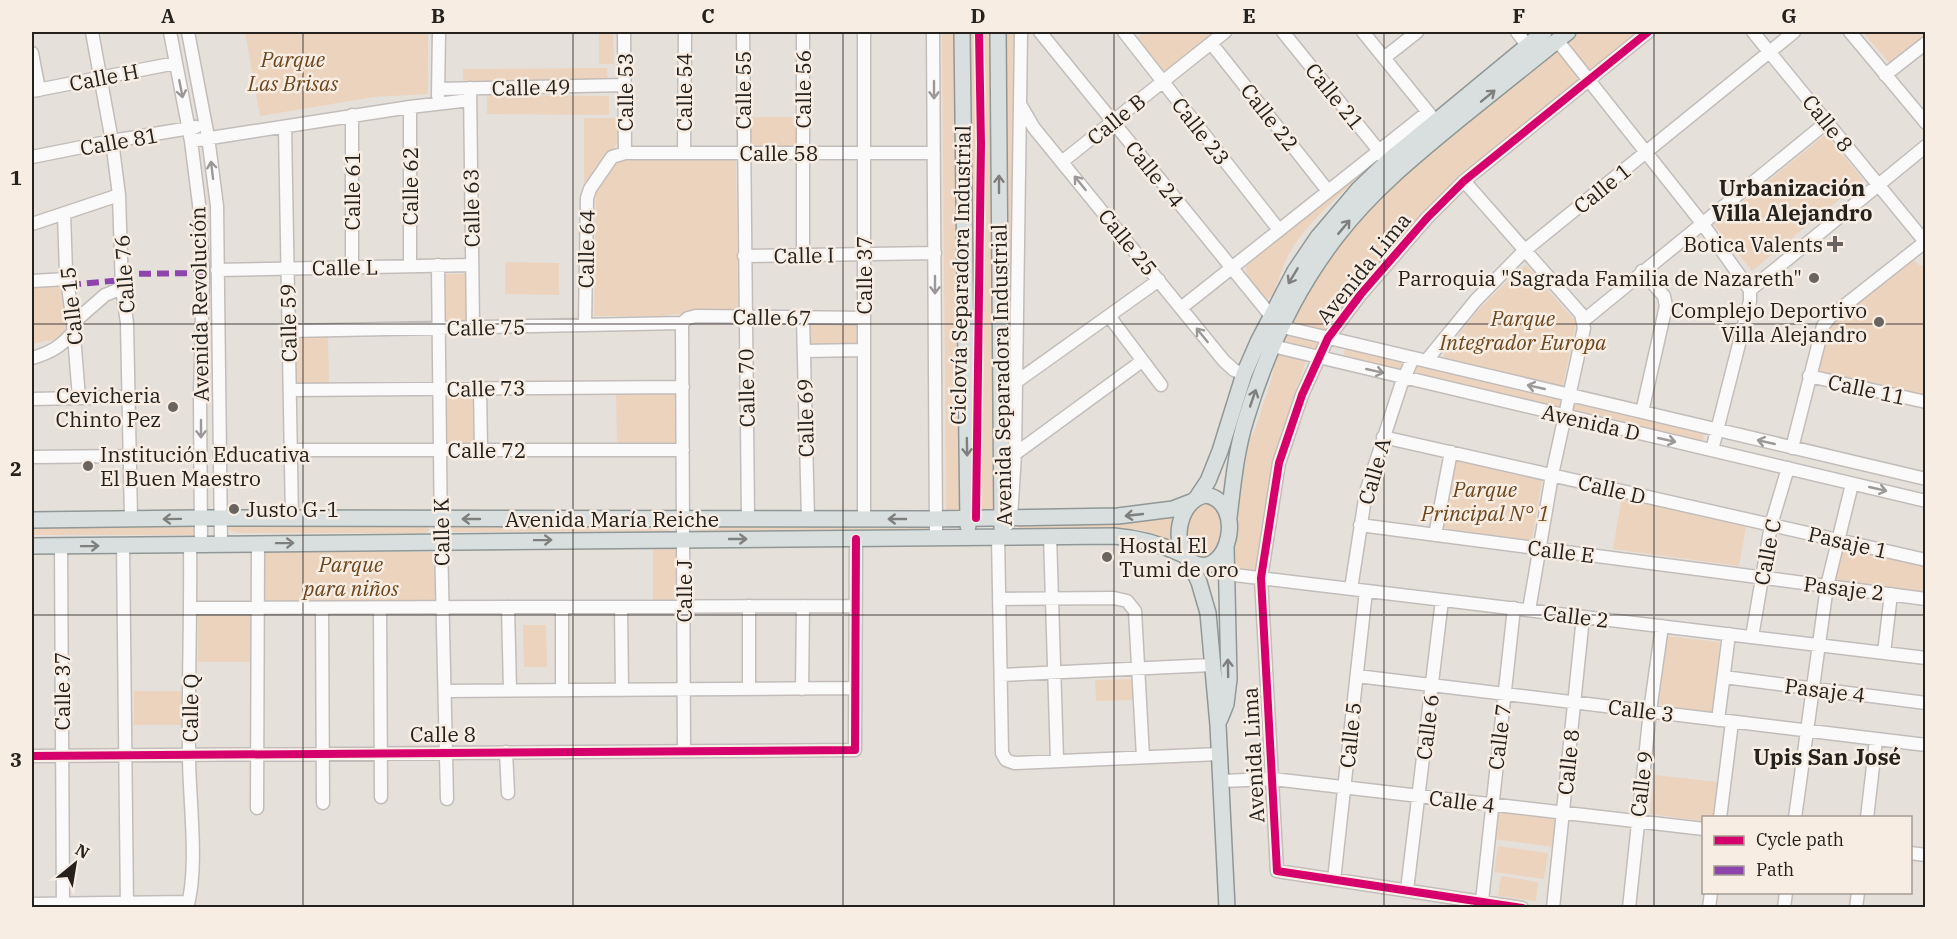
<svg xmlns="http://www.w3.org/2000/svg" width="1957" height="939" font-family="'IBM Plex Serif',serif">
<rect width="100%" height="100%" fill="#e6e0db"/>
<path fill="#ecd3be" d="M245,32H428V94L374,97L260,116Z
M599,32H613L614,64H599Z
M942,32H958L963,510H946Z
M966,32H994L998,512L971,513Z
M1003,32H1015L1011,490L1006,469Z
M1145,32H1217L1164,74L1135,39Z
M1580,32H1641L1591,70H1588L1568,44Z
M1863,32H1925L1926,34L1890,64Z
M1556,53L1562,55L1578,76L1577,82C1539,113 1500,142 1464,174C1411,220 1367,275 1325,331L1291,321L1318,271L1375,200L1405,171Z
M607,68L608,82L463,83V69Z
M487,95L609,96V115L487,114Z
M747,117H799V149L747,150Z
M584,118H617L618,142L584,192Z
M1826,134L1863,180L1752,271L1714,225Z
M1378,157L1381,161C1349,186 1311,217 1290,252C1283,265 1279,281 1272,295L1268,299C1256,295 1241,274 1248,262Z
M621,158H736L738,313L673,314L664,316H594L596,191L616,160Z
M1913,259L1919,265L1925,266V396L1818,372L1827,328L1838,316Z
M505,262L559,263V295L505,294Z
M1526,265L1576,322L1563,386L1446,360L1443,358L1444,353L1480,308L1521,268Z
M445,274H468V320H446Z
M58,278L68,326L61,338L32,344V283Z
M807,321H860V345H808Z
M1285,333L1316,340L1318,348L1315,352L1282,343L1283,336Z
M297,335H328L329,383H297Z
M1345,349L1403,363L1400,372L1343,357Z
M1282,352L1306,361L1277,449L1262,522L1257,568L1250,573L1238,570L1231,563L1244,450L1254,432L1272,378L1275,357Z
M1418,365L1564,396L1561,409L1411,375Z
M616,391L679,392V446H617Z
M480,392L481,445H447V393Z
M1573,398L1705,431L1702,444L1570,411Z
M1456,460L1542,481L1532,540L1442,528Z
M1622,496L1746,527L1739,566L1613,549Z
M1207,501C1209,503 1213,504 1215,507C1227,521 1219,548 1208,560L1197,559C1187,546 1180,522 1194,509C1197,506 1203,504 1207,501Z
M1175,514L1171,528L1172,543H1170L1145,531L1134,529H1018V521H1147Z
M227,525H425L429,527V531L425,533H239L226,529Z
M454,525L671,526V529L667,531L454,532L451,530V527Z
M930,525V529L926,530L699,532L695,529V526Z
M194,526L197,529V532L194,535H32V528Z
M1842,546L1925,563V595L1833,583Z
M653,549H681L682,600H653Z
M265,551L436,552V602L265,600Z
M198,612H252L253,662H198Z
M523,625H546L547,667H524Z
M1667,636L1720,642L1712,712L1659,705Z
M1135,679V700L1096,701L1095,680Z
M134,691H183V725H134Z
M1655,775L1717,782L1714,817L1704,818L1703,821L1650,814Z
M1497,810L1557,818L1554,847L1493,839Z
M1498,846L1548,853L1544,879L1494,872Z
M1501,876L1538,882L1536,901L1498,896Z"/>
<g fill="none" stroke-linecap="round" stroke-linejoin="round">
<defs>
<path id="minor" d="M92,32L112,141L119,195L122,288L127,323L131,519
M170,32L191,141L199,204L203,273L200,396L201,544
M188,32L208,137L217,206L221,544
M624,32L625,153
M743,32L748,519
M864,32V519
M933,32L936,537
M1040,32L1271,316
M1124,32L1279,230
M1283,32L1384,157
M1363,32L1432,117
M1517,32L1527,45
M1753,32L1926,243
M1850,32L1926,123
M1557,40L1702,223L1750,290V301L1712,450
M1211,43L1328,191
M32,53L39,90
M1384,58L1417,32
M1885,75L1926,43
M470,88L473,327
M438,89L625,85
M32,91L176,63
M438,96L439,32
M1020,104L1034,128L1224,361L1234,370L1244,374
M285,127L292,519
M191,141L410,107L470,100
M684,153L685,32
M32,157L112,141L196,127
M1063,161L1225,32
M1464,181L1581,314L1584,328L1552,475L1529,610
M64,214L66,272L73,323L79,398
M32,224L119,195
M803,255V32
M744,256L935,253
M438,265L441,541L447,799
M410,266V107
M352,267V115
M217,270L472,265
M32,281L67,279
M1750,290L1926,146
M1181,308L1428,112
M1109,316L1161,385
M803,318L808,519
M1583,321L1827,122
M73,323L105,295L122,288
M682,323L684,751
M682,323L688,318L696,316L864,318
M585,325L587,198L590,189L612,157L625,153H934
M1274,325L1926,479
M289,331L682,323
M1264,344L1926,501
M804,351L864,350
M32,358C50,353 62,346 74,331
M1426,361L1476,300L1524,251L1794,32
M1809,376L1926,402
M1016,382L1159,280
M480,388L481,450
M290,390L683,387
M32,399L129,397
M1642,412L1666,306L1664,296L1642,271
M1383,437L1926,560
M1792,448L1823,326L1830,317L1925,242
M291,450H683
M1015,454L1142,361
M32,457L130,456
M1008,524L1011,518L1015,454L1021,32
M1360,525L1926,599
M1435,535L1451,452
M1050,536L1057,760
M998,537L1002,753L1006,760L1014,763L1219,754
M123,545L127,908
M61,546L63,908
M1226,574L1926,658
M1351,589L1366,492L1401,385L1413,358
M999,599L1114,598L1127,601L1135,611L1143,757
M508,607L510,690
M562,607V690
M621,607L622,690
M191,608L855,606
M322,608L323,803
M380,608L381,797
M1752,637L1771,525L1788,468
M1884,653L1891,594
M1001,675L1212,665
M1357,676L1926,745
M1724,677L1926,703
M749,689V606
M802,689L803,606
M445,691L855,688
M1718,720L1729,634
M506,752L508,793
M32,756L855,750L856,539
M1221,781L1273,779L1704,829
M257,808L258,543
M1720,818L1732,722
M1795,818L1827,586L1852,484
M1867,818L1876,740
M1910,853L1926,855
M1334,880L1366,591
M1407,890L1442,600
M1482,901L1514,608
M32,904L188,902
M187,908C199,867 189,800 189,756C188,685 191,615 190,544
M1522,908L1277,871L1261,578L1279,463L1302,395L1328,338L1361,294L1427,218L1464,181L1648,32
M1553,908L1583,617
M1629,908L1650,711L1662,626
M1709,908L1711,892
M1784,908L1786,892
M1856,908L1858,892"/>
<path id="major" d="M962,32L968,526
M998,32L1002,528
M1206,495C1247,503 1228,577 1196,564C1190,562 1185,557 1183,552C1173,531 1183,499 1206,495Z
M1198,496L1208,481L1220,451L1244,374L1258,342L1295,271L1318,237L1358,190L1388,161L1544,32
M1229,517C1233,484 1236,451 1246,419C1266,353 1294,291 1337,236C1372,190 1417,154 1462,117C1497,89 1533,60 1568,32
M32,520L197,518L931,519L1118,516L1173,509L1191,502
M32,546L1114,536C1140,538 1161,544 1184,555
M1189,561L1199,582L1208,613L1218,725L1227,908
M1220,719L1226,704L1229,679L1226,547"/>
</defs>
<use href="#minor" stroke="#c2bdba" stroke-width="15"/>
<use href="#major" stroke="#8f9896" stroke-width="18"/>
<use href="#minor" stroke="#fbfafa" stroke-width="12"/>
<use href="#major" stroke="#d9dfde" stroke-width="15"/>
<path stroke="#8e44ad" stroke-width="6" stroke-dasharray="12 6" stroke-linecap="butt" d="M121,274L203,273
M69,285L122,280"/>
<defs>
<path id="cycleway" d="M976,518L981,144L979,32
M32,756L855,750L856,539
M1522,908L1277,871L1261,578L1279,463L1302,395L1328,338L1361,294L1427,218L1464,181L1648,32"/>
</defs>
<use href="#cycleway" stroke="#f8ede3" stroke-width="11"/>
<use href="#cycleway" stroke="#d6006c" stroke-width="8"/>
</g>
<defs><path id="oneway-shaft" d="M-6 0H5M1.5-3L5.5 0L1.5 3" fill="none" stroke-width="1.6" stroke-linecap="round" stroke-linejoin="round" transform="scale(1.5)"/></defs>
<g stroke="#9b9897">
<use href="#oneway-shaft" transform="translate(181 89) rotate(79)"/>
<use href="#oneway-shaft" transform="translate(934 90) rotate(90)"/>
<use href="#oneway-shaft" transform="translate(212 170) rotate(-97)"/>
<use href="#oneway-shaft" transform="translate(1080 183) rotate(-129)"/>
<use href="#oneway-shaft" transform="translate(935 285) rotate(90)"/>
<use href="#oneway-shaft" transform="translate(1202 335) rotate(-129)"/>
<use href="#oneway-shaft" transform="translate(1375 371) rotate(13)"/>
<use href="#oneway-shaft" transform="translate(1536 387) rotate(-167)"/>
<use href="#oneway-shaft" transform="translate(201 429) rotate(90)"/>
<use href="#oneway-shaft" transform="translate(1667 440) rotate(13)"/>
<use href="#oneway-shaft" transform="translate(1766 442) rotate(-167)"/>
<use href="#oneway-shaft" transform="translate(1878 489) rotate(13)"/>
</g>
<g stroke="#7f807e">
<use href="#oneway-shaft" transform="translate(1488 96) rotate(-39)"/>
<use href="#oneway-shaft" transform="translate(999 184) rotate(-90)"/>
<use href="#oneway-shaft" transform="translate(1344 227) rotate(-50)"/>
<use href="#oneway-shaft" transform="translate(1293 276) rotate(121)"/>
<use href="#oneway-shaft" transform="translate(1253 398) rotate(-71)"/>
<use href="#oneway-shaft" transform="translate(967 447) rotate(89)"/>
<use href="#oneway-shaft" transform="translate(1134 515) rotate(174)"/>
<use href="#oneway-shaft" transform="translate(172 519) rotate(179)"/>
<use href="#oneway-shaft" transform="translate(471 519) rotate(180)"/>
<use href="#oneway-shaft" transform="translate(897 519) rotate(180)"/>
<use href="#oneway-shaft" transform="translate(738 539)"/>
<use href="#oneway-shaft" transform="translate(543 540) rotate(-1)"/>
<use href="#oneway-shaft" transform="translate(285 543) rotate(-1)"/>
<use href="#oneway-shaft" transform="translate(90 546) rotate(-1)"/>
<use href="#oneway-shaft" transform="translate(1228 668) rotate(-91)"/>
</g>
<path fill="none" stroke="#25211d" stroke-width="1.5" stroke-opacity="0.55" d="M303,32V908M573,32V908M843,32V908M1114,32V908M1384,32V908M1654,32V908M32,324H1926M32,615H1926"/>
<g fill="#696460" stroke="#f8ede3" stroke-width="2">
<path d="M1832 235h6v6h6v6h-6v6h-6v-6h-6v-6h6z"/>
<circle cx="1814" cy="278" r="6"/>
<circle cx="1879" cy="322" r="6"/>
<circle cx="173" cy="407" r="6"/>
<circle cx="88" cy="466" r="6"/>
<circle cx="234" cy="509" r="6"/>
<circle cx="1107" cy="557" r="6"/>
</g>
<g text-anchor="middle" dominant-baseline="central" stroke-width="5" stroke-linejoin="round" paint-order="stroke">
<g font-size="21" font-style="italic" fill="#6c461f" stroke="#f8ede3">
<text x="293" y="59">Parque<tspan x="293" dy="24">Las Brisas</tspan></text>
<text x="1523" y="318">Parque<tspan x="1523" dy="24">Integrador Europa</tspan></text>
<text x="1485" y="489">Parque<tspan x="1485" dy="24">Principal N° 1</tspan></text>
<text x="351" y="564">Parque<tspan x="351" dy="24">para niños</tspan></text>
</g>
<g font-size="21" fill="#25211d" stroke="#f8ede3">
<text transform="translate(104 77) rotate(-11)">Calle H</text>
<text transform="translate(531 87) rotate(-1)">Calle 49</text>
<text transform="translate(803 89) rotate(-90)">Calle 56</text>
<text transform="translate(743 90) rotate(-90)">Calle 55</text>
<text transform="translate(625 92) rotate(-90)">Calle 53</text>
<text transform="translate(684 92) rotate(-90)">Calle 54</text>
<text transform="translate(1335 96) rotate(51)">Calle 21</text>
<text transform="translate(1270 117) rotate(52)">Calle 22</text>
<text transform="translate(1116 119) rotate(-39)">Calle B</text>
<text transform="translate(1828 123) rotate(51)">Calle 8</text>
<text transform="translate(1201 131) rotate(52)">Calle 23</text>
<text transform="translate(119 141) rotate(-10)">Calle 81</text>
<text x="779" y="153">Calle 58</text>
<text transform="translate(1155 174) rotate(51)">Calle 24</text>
<text transform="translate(410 186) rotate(-90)">Calle 62</text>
<text transform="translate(1602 188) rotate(-39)">Calle 1</text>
<text transform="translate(352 191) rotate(-90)">Calle 61</text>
<text transform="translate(471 208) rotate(-91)">Calle 63</text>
<text transform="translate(1128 242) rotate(51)">Calle 25</text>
<text transform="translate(586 249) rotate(-89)">Calle 64</text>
<text transform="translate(804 255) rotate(-1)">Calle I</text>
<text transform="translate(345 267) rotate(-1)">Calle L</text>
<text transform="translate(1363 268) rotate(-51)">Avenida Lima</text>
<text transform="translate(124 274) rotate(-94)">Calle 76</text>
<text transform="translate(864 275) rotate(-90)">Calle 37</text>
<text transform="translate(960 275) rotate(-89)">Ciclovía Separadora Industrial</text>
<text transform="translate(199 304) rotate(-91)">Avenida Revolución</text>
<text transform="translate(71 306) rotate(-96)">Calle 15</text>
<text transform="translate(772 317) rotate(1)">Calle 67</text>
<text transform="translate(288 323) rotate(-91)">Calle 59</text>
<text transform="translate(486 327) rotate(-1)">Calle 75</text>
<text transform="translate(1001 375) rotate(-91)">Avenida Separadora Industrial</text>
<text transform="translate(486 388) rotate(-1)">Calle 73</text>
<text transform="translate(746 388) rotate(-91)">Calle 70</text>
<text transform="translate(1867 389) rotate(12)">Calle 11</text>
<text transform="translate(805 418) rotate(-91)">Calle 69</text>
<text transform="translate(1591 422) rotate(13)">Avenida D</text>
<text x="487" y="450">Calle 72</text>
<text transform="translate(1374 471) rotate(-74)">Calle A</text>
<text transform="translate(1612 489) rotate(13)">Calle D</text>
<text x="612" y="519">Avenida María Reiche</text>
<text transform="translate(441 532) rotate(-91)">Calle K</text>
<text transform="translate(1848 542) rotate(13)">Pasaje 1</text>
<text transform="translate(1561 551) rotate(7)">Calle E</text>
<text transform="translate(1767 552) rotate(-79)">Calle C</text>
<text transform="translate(1844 588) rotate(7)">Pasaje 2</text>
<text transform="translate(684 591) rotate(-90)">Calle J</text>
<text transform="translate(1576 616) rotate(7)">Calle 2</text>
<text transform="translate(1825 690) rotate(7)">Pasaje 4</text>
<text transform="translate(62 691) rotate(-90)">Calle 37</text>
<text transform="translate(190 708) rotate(-89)">Calle Q</text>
<text transform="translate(1641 710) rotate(7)">Calle 3</text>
<text transform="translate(1427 727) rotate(-83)">Calle 6</text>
<text x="443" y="734">Calle 8</text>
<text transform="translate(1350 735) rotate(-84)">Calle 5</text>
<text transform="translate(1499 737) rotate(-83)">Calle 7</text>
<text transform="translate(1253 755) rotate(-93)">Avenida Lima</text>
<text transform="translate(1568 762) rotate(-84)">Calle 8</text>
<text transform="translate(1641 784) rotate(-83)">Calle 9</text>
<text transform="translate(1462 801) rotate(7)">Calle 4</text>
</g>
<g font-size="21" fill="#25211d" stroke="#f8ede3" text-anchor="end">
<text x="1823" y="244">Botica Valents</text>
<text x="1802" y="278">Parroquia "Sagrada Familia de Nazareth"</text>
<text x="1867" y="310">Complejo Deportivo<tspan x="1867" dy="24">Villa Alejandro</tspan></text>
<text x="161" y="395">Cevicheria<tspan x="161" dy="24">Chinto Pez</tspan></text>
<text x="100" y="454" text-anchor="start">Institución Educativa<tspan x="100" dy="24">El Buen Maestro</tspan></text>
<text x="246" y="509" text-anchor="start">Justo G-1</text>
<text x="1119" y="545" text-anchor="start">Hostal El<tspan x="1119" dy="24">Tumi de oro</tspan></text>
</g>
<g font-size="22" font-weight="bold" fill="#25211d" stroke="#f8ede3">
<text x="1792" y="187">Urbanización<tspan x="1792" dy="25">Villa Alejandro</tspan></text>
<text x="1827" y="756">Upis San José</text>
</g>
</g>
<rect width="1957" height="939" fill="none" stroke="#f8ede3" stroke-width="66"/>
<rect x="1702" y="816" width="210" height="78" fill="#f8ede3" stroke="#a49b94" stroke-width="1.5"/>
<rect x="1714" y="836" width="30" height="9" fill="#d6006c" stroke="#a49b94" stroke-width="1.5"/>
<text x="1756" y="846" font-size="18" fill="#25211d">Cycle path</text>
<rect x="1714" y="866" width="30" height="9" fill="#8e44ad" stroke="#a49b94" stroke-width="1.5"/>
<text x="1756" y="876" font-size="18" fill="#25211d">Path</text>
<g transform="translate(75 864) rotate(30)" stroke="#f8ede3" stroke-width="4.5" paint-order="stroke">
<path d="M0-4.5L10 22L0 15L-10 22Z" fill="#25211d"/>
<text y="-9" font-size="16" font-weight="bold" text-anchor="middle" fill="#25211d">N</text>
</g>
<rect x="33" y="33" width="1891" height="873" fill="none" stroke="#25211d" stroke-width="2"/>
<g font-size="20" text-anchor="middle" font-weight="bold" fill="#25211d">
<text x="168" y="23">A</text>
<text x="438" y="23">B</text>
<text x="708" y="23">C</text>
<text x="978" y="23">D</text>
<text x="1249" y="23">E</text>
<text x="1519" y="23">F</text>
<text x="1789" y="23">G</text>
<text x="16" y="185">1</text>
<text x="16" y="476">2</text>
<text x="16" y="767">3</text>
</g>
</svg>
